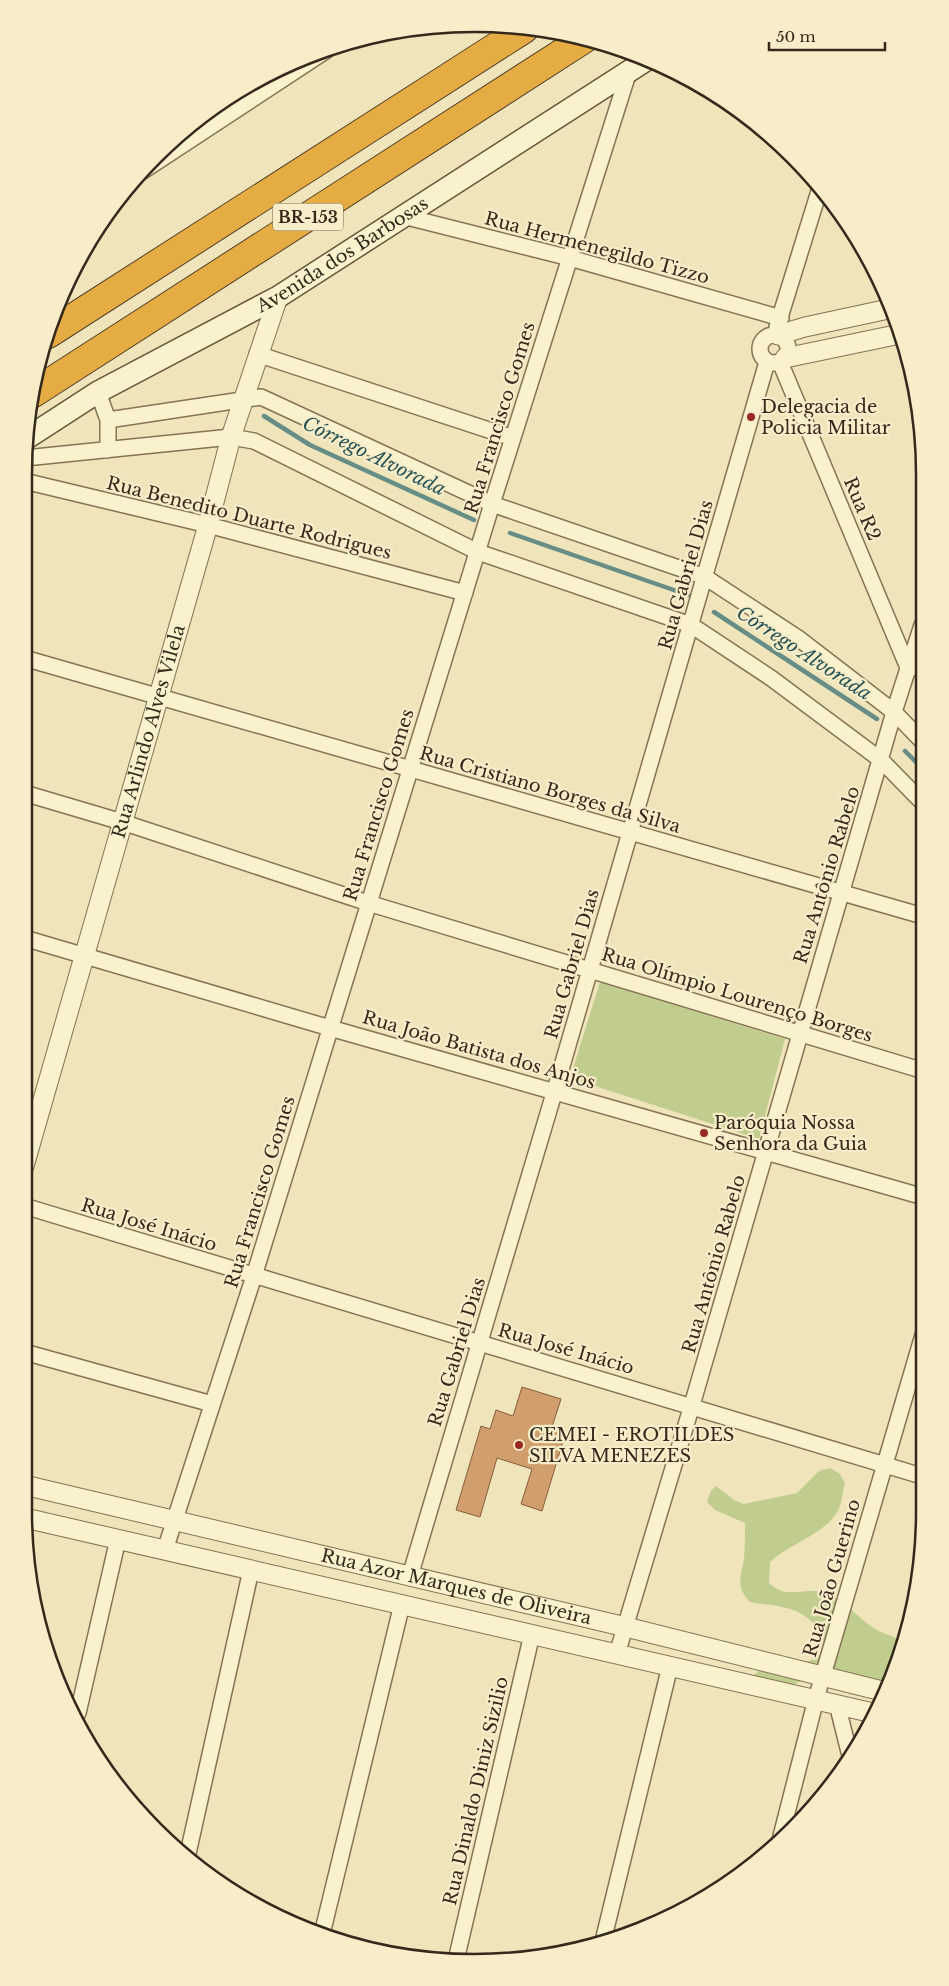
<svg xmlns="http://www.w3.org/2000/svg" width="949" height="1986" font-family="'Libre Baskerville',serif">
<rect width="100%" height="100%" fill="#efe4ba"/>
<path fill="#c0cd8e" d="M600,982L785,1039L759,1139L570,1078Z
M830,1468L839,1473L845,1483C843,1490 842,1499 840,1506C829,1534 791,1542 770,1562L769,1583C788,1601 804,1586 824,1593C846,1601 854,1614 872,1627C881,1633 894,1637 904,1641L888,1688L807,1678L776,1693L757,1688L754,1675C777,1654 804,1672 825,1652C825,1628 805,1611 782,1607C771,1604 761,1605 750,1602C735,1586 741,1578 744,1559C745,1547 745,1535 745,1523L715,1510L707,1502L711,1491L716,1486L734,1500L744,1504L797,1493L819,1471Z"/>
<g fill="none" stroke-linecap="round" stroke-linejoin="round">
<path stroke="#668d86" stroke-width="4.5" d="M264,416L310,445L474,520
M510,533L688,595
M714,612L877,719
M905,751L923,769"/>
</g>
<path fill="#d09f6d" stroke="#875e39" d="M522,1387L561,1399L552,1427L566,1431L542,1511L521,1504L532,1469L497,1458L480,1517L456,1510L481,1426L490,1429L496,1410L513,1416Z"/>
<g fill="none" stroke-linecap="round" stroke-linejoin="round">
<defs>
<path id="minor" d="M143,171L327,50
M403,216L570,258L781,318
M777,327L820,188
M760 349a14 14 0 1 1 28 0a14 14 0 1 1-28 0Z
M257,354L513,438
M780,362L909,670
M98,392L108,420
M108,450V420L261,397L492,504L705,577L798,638L894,712L923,742
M25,458L231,437L254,441L478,552L691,625L771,678L881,760L923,803
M24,481L208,525L465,593
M24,658L923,916
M24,793L122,822L368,903L924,1071
M24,938L330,1028L924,1197
M24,1206L925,1477
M24,1352L212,1404
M165,1550L254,1276L492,504L629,71
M410,1576L555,1090L767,362
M617,1654L692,1405L894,712L922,625
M837,1704L849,1752
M78,1713L118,1539
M780,1840L816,1699L925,1328
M187,1858L251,1570
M323,1930L402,1604
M604,1937L670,1666
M457,1956L532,1634"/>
<g id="tertiary">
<path d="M778,335L805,327L893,308"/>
<path d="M785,358L900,334"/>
<path id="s1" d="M24,1166L208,525L231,437L278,297"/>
<path id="s2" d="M24,1485L626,1627L886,1692"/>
<path d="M25,1518L873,1713"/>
</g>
<g id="secondary">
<path id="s3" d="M27,438L98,392L278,297L648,59"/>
</g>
<path id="motorway" d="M48,334L524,29
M32,394L584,39"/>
</defs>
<use href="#minor" stroke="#867354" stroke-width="18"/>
<use href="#tertiary" stroke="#867354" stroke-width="21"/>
<use href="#secondary" stroke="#685437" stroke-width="24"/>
<use href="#motorway" stroke="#534029" stroke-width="30"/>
<use href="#minor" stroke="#faf1cd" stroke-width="15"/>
<use href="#tertiary" stroke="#faf1cd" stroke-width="19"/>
<use href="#secondary" stroke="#faf1cd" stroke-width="21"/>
<use href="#motorway" stroke="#e5ac44" stroke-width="28"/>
</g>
<g fill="#982a21" stroke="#f7edc9" stroke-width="2">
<circle cx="751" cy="417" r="5"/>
<circle cx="704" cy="1133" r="5"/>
<circle cx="519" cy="1445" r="5"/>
</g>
<g text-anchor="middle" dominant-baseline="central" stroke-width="4.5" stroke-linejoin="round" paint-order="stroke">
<rect fill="#f7edc9" stroke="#6e644e" stroke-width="1" x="273" y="203.5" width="70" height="27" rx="4"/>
<g font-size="16" font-weight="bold" fill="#34291a">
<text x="308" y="217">BR-153</text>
</g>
<g font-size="18" fill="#34291a" stroke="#f7edc9">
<text transform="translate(597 248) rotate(15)">Rua Hermenegildo Tizzo</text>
<text stroke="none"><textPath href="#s3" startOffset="365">Avenida dos Barbosas</textPath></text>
<text transform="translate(500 418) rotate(-73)">Rua Francisco Gomes</text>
<text transform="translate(862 509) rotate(67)">Rua R2</text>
<text transform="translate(249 518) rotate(14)">Rua Benedito Duarte Rodrigues</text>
<text transform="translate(686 575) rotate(-74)">Rua Gabriel Dias</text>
<text stroke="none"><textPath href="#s1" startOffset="452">Rua Arlindo Alves Vilela</textPath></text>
<text transform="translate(550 790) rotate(16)">Rua Cristiano Borges da Silva</text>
<text transform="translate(379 805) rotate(-73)">Rua Francisco Gomes</text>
<text transform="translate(827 875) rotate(-73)">Rua Antônio Rabelo</text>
<text transform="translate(572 964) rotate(-74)">Rua Gabriel Dias</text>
<text transform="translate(737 995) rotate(17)">Rua Olímpio Lourenço Borges</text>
<text transform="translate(479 1050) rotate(16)">Rua João Batista dos Anjos</text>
<text transform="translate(260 1192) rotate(-73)">Rua Francisco Gomes</text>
<text transform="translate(149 1225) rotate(17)">Rua José Inácio</text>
<text transform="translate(714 1264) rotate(-74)">Rua Antônio Rabelo</text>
<text transform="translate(566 1349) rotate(16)">Rua José Inácio</text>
<text transform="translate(457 1352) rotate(-73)">Rua Gabriel Dias</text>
<text transform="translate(832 1578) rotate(-74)">Rua João Guerino</text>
<text stroke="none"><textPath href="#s2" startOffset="444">Rua Azor Marques de Oliveira</textPath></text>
<text transform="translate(476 1791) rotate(-77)">Rua Dinaldo Diniz Sizilio</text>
</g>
<g font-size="18" fill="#34291a" stroke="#f7edc9" text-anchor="start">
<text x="761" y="407">Delegacia de<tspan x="761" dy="21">Policia Militar</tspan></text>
<text x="714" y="1123">Paróquia Nossa<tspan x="714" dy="21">Senhora da Guia</tspan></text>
<text x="529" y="1435">CEMEI - EROTILDES<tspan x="529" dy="21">SILVA MENEZES</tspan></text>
</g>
<g font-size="19" font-style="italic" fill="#285455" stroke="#f7edc9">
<text transform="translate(374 456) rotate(26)">Córrego Alvorada</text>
<text transform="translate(804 653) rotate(33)">Córrego Alvorada</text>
</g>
</g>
<path d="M0 0H949V1986H0ZM474 32H474A442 442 0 0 1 916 474V1512A442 442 0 0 1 474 1954H474A442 442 0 0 1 32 1512V474A442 442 0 0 1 474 32Z" fill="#f7edc9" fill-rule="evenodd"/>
<path fill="none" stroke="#34291a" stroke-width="2.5" d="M474 32H474A442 442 0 0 1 916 474V1512A442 442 0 0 1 474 1954H474A442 442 0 0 1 32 1512V474A442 442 0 0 1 474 32Z"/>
<path d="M769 42v8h116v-8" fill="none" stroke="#34291a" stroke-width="2.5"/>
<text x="776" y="42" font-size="15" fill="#34291a" stroke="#f7edc9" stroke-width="4" paint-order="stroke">50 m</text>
</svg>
